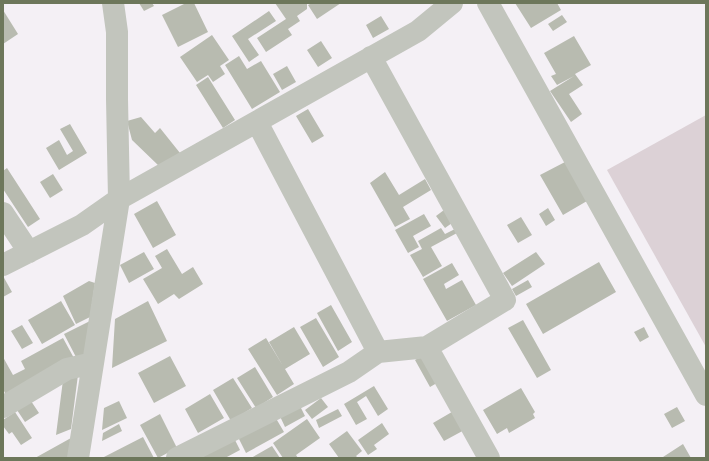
<svg xmlns="http://www.w3.org/2000/svg" width="709" height="461" font-family="Lato,sans-serif">
<rect width="100%" height="100%" fill="#f4f0f5"/>
<path fill="#dcd1d6" d="M706,115V347L607,170Z"/>
<path fill="#b8bbb0" d="M139,3H152L154,6L144,11Z
M186,3H194L208,32L178,47L162,15Z
M275,3H307V9L297,16L300,21L288,29L292,35L266,52L257,38L286,19Z
M312,3H341L317,19L308,5Z
M515,3H557L561,10L531,28Z
M3,10L18,34L3,44Z
M269,11L276,21L248,39L259,55L249,62L232,36Z
M562,15L567,22L553,31L548,24Z
M381,16L389,29L373,38L366,25Z
M212,35L229,60L220,66L225,74L213,82L208,75L197,82L180,57Z
M574,36L591,65L575,74L583,85L569,94L582,114L571,122L550,91L574,76L557,85L551,76L556,74L544,53Z
M321,41L332,58L318,67L307,50Z
M239,56L247,69L261,61L280,92L252,109L225,65Z
M287,66L296,82L282,90L273,74Z
M208,77L235,120L223,128L196,85Z
M308,109L324,136L312,143L296,116Z
M141,117L155,133L160,128L180,153L159,166L132,140L127,121Z
M70,124L87,153L59,170L46,148L59,140L67,155L73,151L60,129Z
M565,162L587,201L563,215L540,175Z
M7,168L40,219L28,227L3,189V171Z
M385,172L399,195L425,179L431,190L403,207L410,219L395,227L370,183Z
M53,174L63,190L50,198L40,182Z
M157,201L176,235L153,248L134,214Z
M548,208L555,220L546,226L539,214Z
M444,210L452,223L445,228L436,216Z
M424,214L431,226L413,236L419,247L408,253L395,230Z
M521,217L532,235L518,243L507,225Z
M441,228L445,234L455,229L457,233L431,247L442,266L423,277L410,255L422,249L418,241Z
M167,249L182,274L193,267L203,284L179,299L174,294L158,304L143,279L162,268L155,256Z
M144,252L154,269L129,283L120,265Z
M536,252L545,264L512,286L503,273Z
M599,262L616,292L543,334L526,304Z
M452,263L459,275L444,284L446,289L462,280L476,305L447,321L423,279Z
M3,276L12,292L3,297Z
M528,280L532,287L516,296L512,289Z
M89,281L95,283L90,317L76,324L63,296Z
M61,301L75,325L42,344L28,320Z
M148,301L167,341L112,368L115,319Z
M331,305L352,342L338,351L317,313Z
M316,318L339,357L323,367L300,327Z
M523,320L551,370L537,378L508,328Z
M90,321L85,355L77,359L64,334Z
M22,325L33,343L22,349L11,331Z
M294,327L310,354L285,369L294,384L277,395L248,349L266,338L283,366L269,342Z
M644,327L649,337L640,342L634,332Z
M63,338L75,360L7,397L3,389V357L13,375L25,369L21,361Z
M427,353L442,380L430,387L415,360Z
M170,356L186,386L154,403L138,373Z
M79,367L71,429L56,435L63,380Z
M255,367L273,397L256,408L237,378Z
M233,378L252,408L231,421L213,390Z
M374,386L388,409L378,416L366,396L357,402L367,419L356,425L344,404Z
M521,388L535,412L533,414L535,418L509,433L507,428L497,434L483,410Z
M210,394L224,418L198,433L185,409Z
M321,398L328,407L312,419L305,410Z
M31,401L39,413L25,422L17,410Z
M119,401L127,418L102,430L104,408Z
M298,402L305,416L285,427L278,412Z
M677,407L685,421L672,428L664,414Z
M338,409L342,416L319,428L316,420Z
M457,409L468,428L444,441L433,423Z
M15,412L32,438L21,445L12,432L9,434L3,426V420Z
M160,414L177,448L158,458L140,425Z
M274,415L284,432L246,453L237,435Z
M307,419L320,438L296,455L298,458H283L273,443Z
M382,423L389,434L374,445L377,449L368,455L358,440Z
M119,424L122,431L102,441L103,433Z
M347,431L362,451L356,456L358,458H339L329,444Z
M143,437L154,458H102Z
M71,438L68,458H35Z
M234,438L240,450L225,458H195Z
M683,444L691,458H663V457Z
M272,446L280,458H251Z"/>
<g fill="none" stroke-linecap="round" stroke-linejoin="round">
<path stroke="#c2c5bd" stroke-width="22" d="M488,3L706,395
M371,57L505,300L427,347L489,458
M3,213L29,252
M3,265L82,225L119,199L418,31L452,3
M378,352L427,347
M3,407L67,369L93,363
M78,458L119,199L117,99V32L113,3
M177,458L349,372L378,352L257,122"/>
</g>
<rect width="709" height="461" fill="none" stroke="#6d775b" stroke-width="8"/>
</svg>
